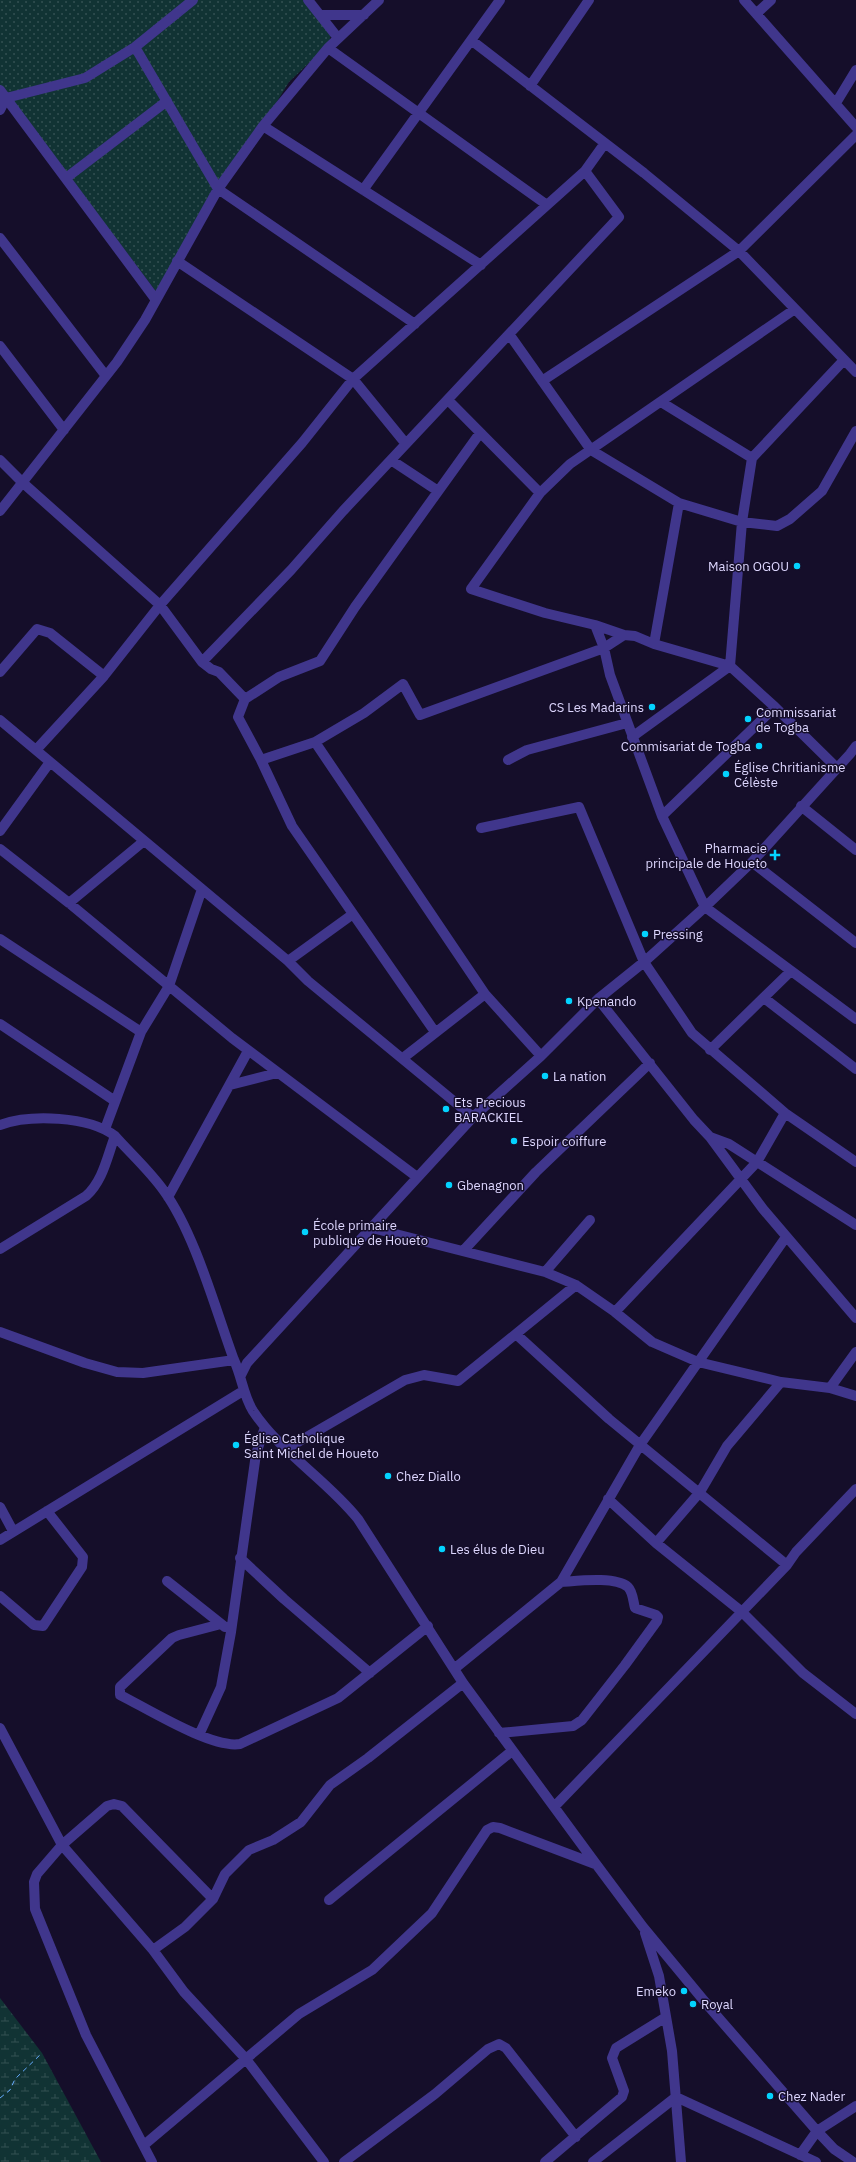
<svg xmlns="http://www.w3.org/2000/svg" width="856" height="2162" font-family="'IBM Plex Sans',sans-serif">
<defs>
<pattern id="grass-dots" width="8" height="8" patternUnits="userSpaceOnUse"><rect width="8" height="8" fill="#113334"/><path d="M2 2h.1M6 6h.1" fill="none" stroke="#335052" stroke-width="1.8" stroke-linecap="round"/></pattern>
<pattern id="wetland-marsh" width="20" height="14" patternUnits="userSpaceOnUse"><rect width="20" height="14" fill="#113334"/><path d="M1 5h8M5 5V1M11 12h8M15 12V8" fill="none" stroke="#335052"/></pattern>
</defs>
<rect width="100%" height="100%" fill="#150e2a"/>
<path fill="url(#grass-dots)" d="M0,0H303L331,34L329,44L289,82L158,294L0,85Z"/>
<path fill="url(#wetland-marsh)" d="M0,1998L42,2053L101,2162H0Z"/>
<g fill="none" stroke-linecap="round" stroke-linejoin="round">
<path stroke="#65acff" stroke-width="1" stroke-dasharray="5 4" stroke-linecap="butt" d="M0,2098L10,2090L15,2079L42,2053"/>
<path stroke="#40368c" stroke-width="10" d="M308,0L338,38
M744,0L856,127
M757,13L771,0
M320,15H364
M471,40L644,173L739,251L856,372
M135,47L218,189L415,324
M328,48L547,205
M530,86L589,0
M0,90L156,300
M836,103L856,70
M0,110L6,98L85,78L135,47L193,0
M263,126L481,265
M66,178L167,101
M363,190L500,0
M0,238L106,376
M177,261L353,379L406,444
M509,334L591,450L679,503L742,522L777,526L790,519L822,491L856,431
M0,346L64,430
M542,381L739,251L856,135
M448,400L540,493
M661,402L752,458
M0,460L22,482L160,605L202,662L211,669L219,672L245,699L279,677L320,661L355,607L480,433
M391,460L438,491
M0,511L117,362L145,320L218,189L263,126L328,48L379,0
M595,625L604,648L610,675L662,816L705,907L856,1019
M624,635L595,625L545,613L471,589L540,493L570,464L795,309
M654,644L679,503
M202,662L291,570L343,511L619,217L585,171
M0,672L37,629L50,633L104,676
M245,699L238,717L261,760
M0,720L288,961L308,981L473,1117
M632,737L730,666L742,522L752,458L844,360
M315,742L485,994L541,1056
M36,750L104,676L160,605L302,443L353,379L585,171L605,143
M508,760L527,750L627,723
M801,806L856,850
M662,816L775,707
M481,828L579,807L644,962L692,1033L785,1113L856,1162
M0,831L50,762
M0,849L69,903L232,1038L417,1177
M752,862L856,943
M69,903L144,841
M0,939L141,1032
M288,961L353,914
M764,998L856,1069
M598,999L694,1120L710,1137L729,1144L856,1225
M0,1024L115,1101
M435,1032L292,826L261,760L315,742L364,713L403,684L420,715L604,648L624,635L635,636L654,644L730,666L775,707L837,768
M710,1050L791,971
M403,1058L485,994
M230,1085L277,1073
M0,1125C30,1114 89,1116 115,1136C131,1154 150,1171 164,1191C195,1234 215,1308 234,1360C242,1377 243,1395 253,1411C281,1453 327,1480 358,1519L463,1683L596,1864L643,1927L710,2008L817,2131L834,2149L853,2162
M105,1129L141,1032L169,986L202,889
M710,1137L763,1209L856,1318
M168,1197L248,1051
M372,1228L545,1272L576,1285L615,1312L652,1342L698,1362L781,1382L830,1388L856,1396
M0,1249L86,1196C103,1181 107,1157 115,1136
M463,1251L536,1172L650,1063
M545,1272L590,1220
M615,1312L757,1162L785,1113
M0,1332L85,1363L117,1372L143,1373L234,1360
M517,1335L609,1419L787,1565
M241,1375L247,1363L473,1117L541,1056L598,999L644,962L705,907L752,862L850,754L856,746
M830,1388L856,1352
M286,1449L405,1380L424,1375L458,1381L576,1285
M608,1499L656,1543L742,1612L803,1673L856,1714
M0,1507L13,1531
M0,1540L243,1391
M656,1543L700,1492L727,1446L781,1382
M240,1558L284,1599L370,1673
M167,1581L225,1627
M0,1596L34,1625L43,1626L82,1567L83,1557L47,1511
M221,1624L179,1635L172,1638L120,1687V1695C148,1709 212,1749 240,1744L338,1698L428,1626
M454,1669L561,1582L640,1445L786,1237
M0,1728L62,1845L153,1950L184,1992L246,2059L324,2162
M499,1733L573,1726L582,1720L625,1665L657,1621L658,1617L656,1615L635,1608C633,1601 633,1592 628,1587C615,1576 577,1581 561,1582
M199,1735L221,1687L231,1632L256,1454L265,1427
M554,1807L787,1565L796,1552L856,1489
M329,1900L512,1751
M645,1933L659,1976L672,2051L681,2162
M153,1950L185,1927L213,1899L225,1874L249,1850L273,1840L301,1822L330,1785L368,1758L463,1683
M144,2145L299,2014L372,1970L432,1913L487,1830L493,1827L500,1828L595,1864
M800,2155L817,2131L856,2106
M152,2162L86,2035L35,1909L34,1882L37,1874L62,1845L107,1806L114,1804L122,1806L213,1899
M344,2162L435,2094L488,2049L499,2044L506,2048L576,2137
M545,2162L622,2097L624,2091L612,2058L616,2048L666,2017
M593,2162L676,2097L816,2162"/>
</g>
<g fill="#03d3ff" stroke="#150e2a" stroke-width="1.5">
<circle cx="797" cy="566" r="4"/>
<circle cx="652" cy="707" r="4"/>
<circle cx="748" cy="719" r="4"/>
<circle cx="759" cy="746" r="4"/>
<circle cx="726" cy="774" r="4"/>
<path d="M773 849h4v4h4v4h-4v4h-4v-4h-4v-4h4z"/>
<circle cx="645" cy="934" r="4"/>
<circle cx="569" cy="1001" r="4"/>
<circle cx="545" cy="1076" r="4"/>
<circle cx="446" cy="1109" r="4"/>
<circle cx="514" cy="1141" r="4"/>
<circle cx="449" cy="1185" r="4"/>
<circle cx="305" cy="1232" r="4"/>
<circle cx="236" cy="1445" r="4"/>
<circle cx="388" cy="1476" r="4"/>
<circle cx="442" cy="1549" r="4"/>
<circle cx="684" cy="1991" r="4"/>
<circle cx="693" cy="2004" r="4"/>
<circle cx="770" cy="2096" r="4"/>
</g>
<g text-anchor="middle" dominant-baseline="central" stroke-width="3" stroke-linejoin="round" paint-order="stroke">
<g font-size="13" fill="#ded7ff" stroke="#150e2a" text-anchor="start">
<text x="789" y="566" text-anchor="end">Maison OGOU</text>
<text x="644" y="707" text-anchor="end">CS Les Madarins</text>
<text x="756" y="712">Commissariat<tspan x="756" dy="15">de Togba</tspan></text>
<text x="751" y="746" text-anchor="end">Commisariat de Togba</text>
<text x="734" y="767">Église Chritianisme<tspan x="734" dy="15">Célèste</tspan></text>
<text x="767" y="848" text-anchor="end">Pharmacie<tspan x="767" dy="15">principale de Houeto</tspan></text>
<text x="653" y="934">Pressing</text>
<text x="577" y="1001">Kpenando</text>
<text x="553" y="1076">La nation</text>
<text x="454" y="1102">Ets Precious<tspan x="454" dy="15">BARACKIEL</tspan></text>
<text x="522" y="1141">Espoir coiffure</text>
<text x="457" y="1185">Gbenagnon</text>
<text x="313" y="1225">École primaire<tspan x="313" dy="15">publique de Houeto</tspan></text>
<text x="244" y="1438">Église Catholique<tspan x="244" dy="15">Saint Michel de Houeto</tspan></text>
<text x="396" y="1476">Chez Diallo</text>
<text x="450" y="1549">Les élus de Dieu</text>
<text x="676" y="1991" text-anchor="end">Emeko</text>
<text x="701" y="2004">Royal</text>
<text x="778" y="2096">Chez Nader</text>
</g>
</g>
</svg>
